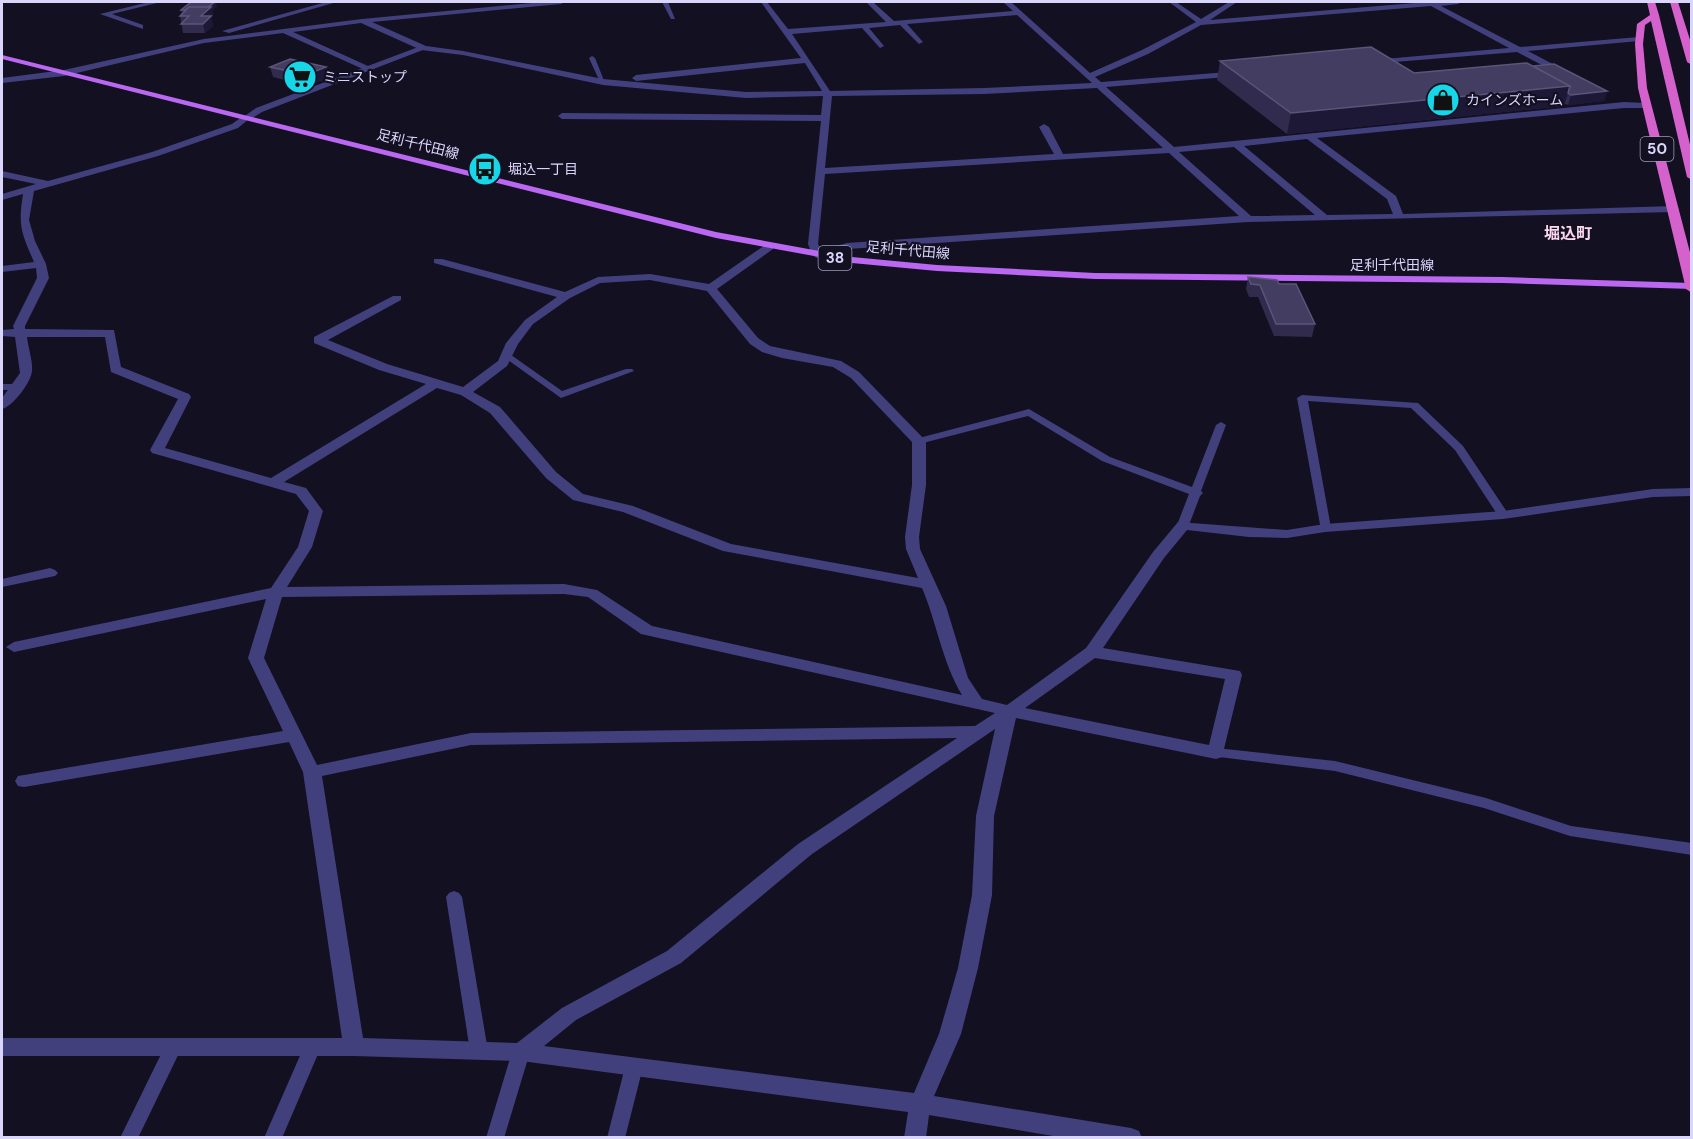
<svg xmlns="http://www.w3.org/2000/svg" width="1693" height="1139" font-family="'DM Sans','Noto Sans JP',sans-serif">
<rect width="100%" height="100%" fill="#131022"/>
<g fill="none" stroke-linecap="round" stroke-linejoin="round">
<path fill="#41407d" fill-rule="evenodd" d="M662,2H668L675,19H671Z
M592,56L595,58L605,83L600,82L589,58Z
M507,352L562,391L626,369H632L634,371L561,398L504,357L502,355Z
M2,384H18L23,387L18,390H2Z
M1302,395L1418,403L1463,446L1509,515L1503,518L1499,517L1455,450L1411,408L1308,401L1331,528L1325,531L1321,530L1297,398Z
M1029,409L1110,457L1192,487L1216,425L1221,422L1226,425L1201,491L1203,493L1200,496L1189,525L1183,528L1177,525L1189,494L1102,461L1028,416L919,444L914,441L915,439Z
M1216,748L1335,761L1486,798L1571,826L1692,843V855L1570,836L1484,808L1335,771L1211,756L1209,753L1211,750Z
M454,891L459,893L462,897L488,1051L485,1056L479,1058L473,1056L470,1051L446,897L449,893Z
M173,1040L179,1042L182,1047L138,1138H120L167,1042Z
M312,1040L318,1042L321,1047L282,1138H264L306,1042Z
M521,1045L527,1047L530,1052L504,1138H486L512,1052L515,1047Z
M634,1059L640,1062L643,1067L625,1138H607L625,1067L628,1062Z"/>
<path fill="#41407d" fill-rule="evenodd" d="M149,2H161L112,14L143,25V29L100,14Z
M326,2H337L229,33L222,31Z
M543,2H565L561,4L372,22L426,46L463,51L603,79L746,92L822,91L805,63L636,81L632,78L636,75L801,58L761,2H767L788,29L886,22L866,2H873L894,21L1013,11L1003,2H1011L1090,73L1142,50L1196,22L1169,2H1176L1201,19L1229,2H1237L1210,20L1427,2H1461L1458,4L1441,6L1520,47L1639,37L1643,39L1639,41L1528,51L1568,72V76L1565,77L1517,52L1370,64L1369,62L1373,60L1509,48L1431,6L1201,25L1148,54L1095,77L1101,82L1241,71L1242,73L1238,76L1106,87L1174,147L1624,102L1645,103L1648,104V108H1624L1317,138L1396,196L1403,214L1674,206L1679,209L1674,212L1248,222L848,249L817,258L812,255L808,244L821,121L562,119L558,116L562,113L821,115L823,96L746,98L603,85L463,55L421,50L361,23L293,32L368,66V70H365L283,33L204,43L64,76L2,83V78L64,70L204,39L362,19ZM1017,15L1092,83L984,88L830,91L792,34L862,28L880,48L884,46L869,28L900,25L919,44L923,42L907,24ZM1097,88L1163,148L1063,154L1049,127L1044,124L1039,127L1054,154L825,168L832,96L984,94ZM1307,139L1387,199L1393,214L1327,215L1244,146ZM1234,147L1315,215L1251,216L1179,152ZM1169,153L1239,216L847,243L821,250L818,244L825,174Z
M243,116L250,118L238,128L158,156L34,191L29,220L35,241L46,264L49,278L25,326V329L114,330L121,367L189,394L191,397L165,448L271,478L426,384L379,370L314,343V337L393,296H401V300L328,340L387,364L463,387L498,361L506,343L525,320L557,297L434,263V259H442L565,292L598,277L650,274L709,284L765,245H773V249L717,289L758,338L770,346L841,361L859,372L926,441V485L919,537L920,549L946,606L968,678L982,699L1007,705L1086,648L1153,552L1178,522L1287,530L1325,524L1503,511L1653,489L1692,488V496L1653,497L1503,519L1325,532L1287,538L1249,537L1187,530L1164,558L1103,648L1240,671L1242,675L1222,757L1216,759L1016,718L994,816L992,895L978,968L961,1034L934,1096L1131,1128L1139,1131L1142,1138H1065L929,1115L926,1138H904L908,1112L521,1061L354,1056H2V1038H342L303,772L289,742L24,787L18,786L15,781L18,776L24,775L283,731L248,658L266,599L14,652L6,647L14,642L271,588L298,547L309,511L296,494L152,453L150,450L178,399L111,372L105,337H27C28,347 33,361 32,371C31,383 12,407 2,409V398L20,373L15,337L2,336V330L14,329L13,326L37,278L36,268L2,272V266L34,262C21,232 18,226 23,194L2,200V194L36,184L2,177V171L48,181L152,152L232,124ZM650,280L707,291L750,344L762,352L782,358L833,367L851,378L912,442V485L905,537L906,549L918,578L731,544L633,506L583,494L556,472L500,407L473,392L507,366L518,344L533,324L570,298L600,283ZM437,388L461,395L490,413L546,478L573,500L623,512L723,551L922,588C937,623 942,662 962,695L652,626L597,590L564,584L287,587L312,547L323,511L306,488L284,482ZM564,594L588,597L641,634L995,713L975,726L471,733L317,765L264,658L282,597ZM1095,658L1225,679L1209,745L1025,708ZM995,729L976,816L972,895L958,968L939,1034L914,1093L544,1046L576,1020L681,963L812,854ZM957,738L798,844L667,951L562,1008L517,1043L363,1038L322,776L471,745Z
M50,568L55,570L58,573L55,576L2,587V579Z"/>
<path fill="#41407d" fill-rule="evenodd" d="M421,46L428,48L262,112L249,120L242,118L256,108Z"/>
<path fill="#ba67f1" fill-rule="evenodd" d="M2,55L716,232L852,257L937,265L1095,273L1503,277L1692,283V289L1503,283L1095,279L937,271L852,263L716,238L2,59Z"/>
<path fill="#d562cc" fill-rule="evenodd" d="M1647,2H1655L1659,15L1692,153V180L1687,177L1651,21L1645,25L1643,44L1647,88L1692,260V293L1686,289L1638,88L1635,44L1637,24L1650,15Z
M1670,2H1678L1692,46V65L1687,62Z"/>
</g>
<path fill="#312b4e" d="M272,2H297L295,3H272Z
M217,6L212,10L213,16L211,18L213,26L205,33H183L180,16L182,14L181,10Z
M1220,61L1414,73L1533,66L1607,91L1604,101L1568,105L1565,104L1564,106L1287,134L1217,80Z
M270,67H326L328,78L308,86L273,77Z
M1248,277L1279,284L1315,324L1312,337L1274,336L1258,297H1249L1246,289Z"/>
<path fill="#1d1835" d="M215,2H216L217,6L212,10L213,16L211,18L213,26L205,33L201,16L205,10Z
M326,67L328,78L308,86L306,75Z
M1570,86L1564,106L1287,134L1291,113Z
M1607,91L1604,101L1568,105L1571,95Z"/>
<path fill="#433d61" stroke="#5a5579" stroke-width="1.5" d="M191,2H215L208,7H189L186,10H181Z
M189,7H211L201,16H211L203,24H181L189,16H180Z
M1371,47L1414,73L1527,63L1570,86L1291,113L1220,61Z
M290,59L326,67L306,75L270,67Z
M1554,64L1607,91L1571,95L1568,93L1570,86L1533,66Z
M1248,277L1277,280L1279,284H1296L1315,324H1276L1260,285L1251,284Z"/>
<defs>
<symbol id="supermarket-disc" viewBox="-11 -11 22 22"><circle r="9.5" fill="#16d6e7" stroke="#131022"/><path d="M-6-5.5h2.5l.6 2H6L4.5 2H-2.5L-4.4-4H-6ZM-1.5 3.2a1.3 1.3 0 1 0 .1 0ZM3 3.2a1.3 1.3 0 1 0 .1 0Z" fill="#111"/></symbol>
<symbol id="shop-disc" viewBox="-11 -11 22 22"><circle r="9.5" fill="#16d6e7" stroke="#131022"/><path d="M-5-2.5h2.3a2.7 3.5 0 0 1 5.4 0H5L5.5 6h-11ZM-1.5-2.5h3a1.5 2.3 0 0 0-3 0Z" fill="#111"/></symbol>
<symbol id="bus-disc" viewBox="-11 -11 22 22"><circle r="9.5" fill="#16d6e7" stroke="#131022"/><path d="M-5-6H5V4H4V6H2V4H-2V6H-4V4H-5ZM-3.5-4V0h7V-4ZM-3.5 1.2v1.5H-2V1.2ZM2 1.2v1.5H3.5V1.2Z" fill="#111"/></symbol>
</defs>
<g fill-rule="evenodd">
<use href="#supermarket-disc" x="281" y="58" width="38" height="38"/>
<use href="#shop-disc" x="1424" y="81" width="38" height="38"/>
<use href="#bus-disc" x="466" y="150" width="38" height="38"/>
</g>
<g text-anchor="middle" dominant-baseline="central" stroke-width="4.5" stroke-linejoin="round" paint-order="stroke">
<g font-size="14" fill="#d9d5fb" stroke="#131022" text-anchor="start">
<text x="323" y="77">ミニストップ</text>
<text x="1466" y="100">カインズホーム</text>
<text x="508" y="169">堀込一丁目</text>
</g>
<g font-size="14" fill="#d9d5fb" stroke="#131022">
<text transform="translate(418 144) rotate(14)">足利千代田線</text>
<text transform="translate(908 250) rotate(5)">足利千代田線</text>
<text x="1392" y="265">足利千代田線</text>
</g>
<g fill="#131022" stroke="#9e9aba" stroke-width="1.5">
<rect x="1640.5" y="137" width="33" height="24" rx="4.5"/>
<rect x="818.5" y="246" width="33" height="24" rx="4.5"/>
</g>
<g font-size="15" font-weight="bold" fill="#d9d5fb">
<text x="1657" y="149">50</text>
<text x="835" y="258">38</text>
</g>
<g font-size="16" font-weight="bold" fill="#fbd7ef" stroke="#131022">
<text x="1568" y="233">堀込町</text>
</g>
</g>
<rect width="1693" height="1139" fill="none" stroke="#d9d5fb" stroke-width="6"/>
</svg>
